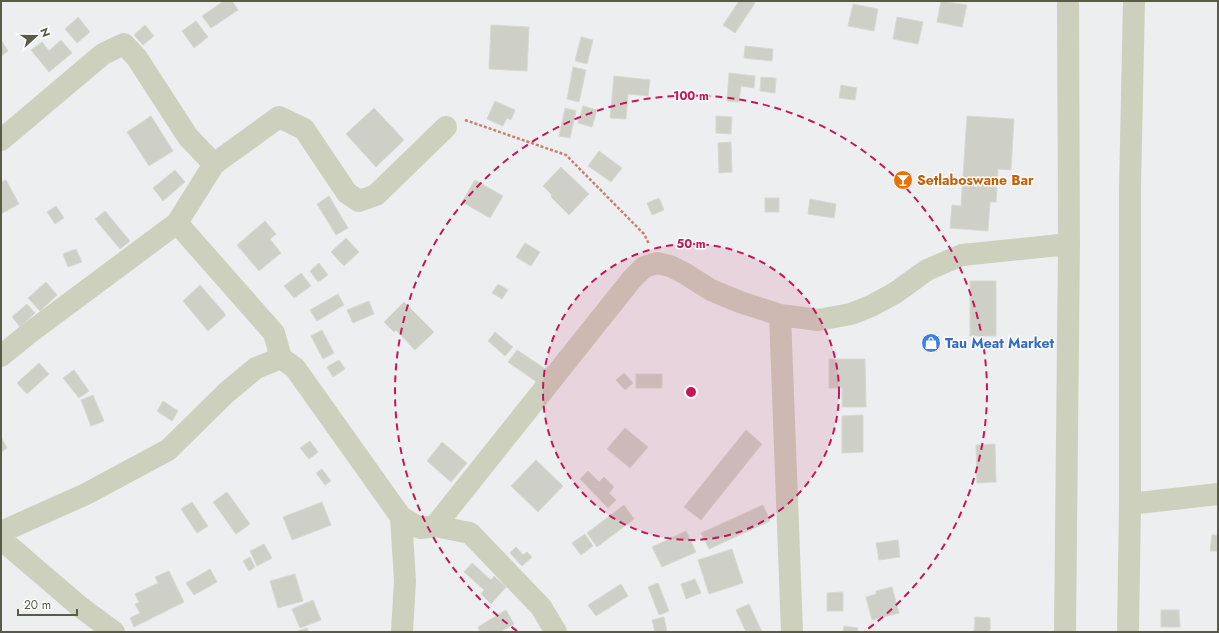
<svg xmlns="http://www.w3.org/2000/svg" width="1219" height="633" font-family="Jost,sans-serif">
<rect width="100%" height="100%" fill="#edeef0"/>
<path fill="#ced0c7" stroke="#d7d9d1" d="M224,1H232L238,10L211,28L202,16Z
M739,1H752L755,3L735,33L723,25Z
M941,1L967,5L962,27L937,22Z
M853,4L878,9L874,31L848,26Z
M78,17L90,32L77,43L65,29Z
M897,17L923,22L918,44L893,39Z
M196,21L208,37L194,48L182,31Z
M145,25L154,36L143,45L134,35Z
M491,25L529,27L527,71L489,69Z
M581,37L593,40L587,64L575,61Z
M1,40L8,51L1,56Z
M61,40L72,53L49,72L31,50L42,42L49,51Z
M745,46L773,49L772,61L744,58Z
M573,67L586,70L579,102L567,99Z
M729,73L755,76L754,88L741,86L739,102L727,101Z
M614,76L650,80L648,96L628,94L626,119L610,118Z
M761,77L776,78L775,93L760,91Z
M841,85L857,88L855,100L839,98Z
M495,101L515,110L511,120L507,118L503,126L487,119Z
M583,106L597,110L592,127L578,123Z
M374,108L404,140L376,167L346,134Z
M565,108L576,111L570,138L559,136Z
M151,116L173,151L149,166L127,132Z
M716,116L732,117L731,134L716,133Z
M967,116L1014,119L1011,170L998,169L996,202H990L988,231L950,228L952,205L961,206Z
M731,142L732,172L719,173L718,143Z
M599,151L622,168L611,182L588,166Z
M561,167L589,194L569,215L551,197L552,195L543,186Z
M175,170L185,182L163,201L153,188Z
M6,180L19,204L1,214V182Z
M475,180L503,196L490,218L462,202Z
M329,196L348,228L336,235L317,204Z
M659,198L664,210L652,215L647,203Z
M765,198H779V212H765Z
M810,199L836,204L834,218L808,214Z
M56,206L64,218L55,224L47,212Z
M105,211L130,241L120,249L95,219Z
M265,221L276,234L270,239L281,253L259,271L237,245Z
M346,238L359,252L344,266L331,252Z
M525,243L540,252L531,266L516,257Z
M76,249L82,262L68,267L63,254Z
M319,263L328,275L318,282L310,271Z
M301,273L311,286L294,298L284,286Z
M970,281H996V336H970Z
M46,282L57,295L40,311L28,298Z
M498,284L508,290L502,299L492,293Z
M200,285L226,315L208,331L183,301Z
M338,294L344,305L317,321L310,310Z
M369,301L374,314L353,323L347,310Z
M404,302L434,332L415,350L396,330L394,332L384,322Z
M27,304L35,313L20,327L12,317Z
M322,330L334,353L323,359L311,336Z
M495,332L513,347L505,356L488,341Z
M517,350L547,370L538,383L508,362Z
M829,359H865L866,407H842V388H829Z
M339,360L345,369L333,377L327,367Z
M39,363L49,374L27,394L17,383Z
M74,370L89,391L79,398L63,378Z
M624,373L633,383L625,390L616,380Z
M636,374H662V388H636Z
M93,395L104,421L91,426L81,400Z
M163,401L178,411L172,421L157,411Z
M863,415V452L842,453V416Z
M625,428L648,447L630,468L607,449Z
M746,430L762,444L701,520L684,507Z
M1,437L7,448L1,452Z
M310,441L318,452L309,459L300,448Z
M442,442L467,463L451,482L427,461Z
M995,444L996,482L977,483L976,445Z
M536,460L563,486L538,512L511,486Z
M322,469L331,481L325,485L316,473Z
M588,471L599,482L604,477L614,487L609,493L616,500L608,508L580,479Z
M227,492L250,524L236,534L213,502Z
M192,502L208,526L197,533L181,509Z
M322,502L331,525L292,540L283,517Z
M624,505L634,519L597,547L587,533Z
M763,505L770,521L709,549L701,533Z
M686,531L696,552L662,567L652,547Z
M585,534L593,546L581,555L572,543Z
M1212,535H1218V551H1210Z
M898,540L900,557L879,560L876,543Z
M264,544L272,558L257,566L250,551Z
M516,547L523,555L527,552L532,557L522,566L510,553Z
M732,549L743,583L709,594L698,560Z
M250,557L255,567L249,571L243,561Z
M472,563L491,580L494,576L506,587L491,604L481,594L484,590L464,572Z
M210,569L217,582L194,595L186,583Z
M169,571L184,602L134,627L130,618L140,613L135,604L139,602L135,594L158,583L155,577Z
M295,574L303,601L278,608L270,581Z
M695,579L701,593L686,599L681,584Z
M658,583L669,611L659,615L648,587Z
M621,584L628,596L596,616L588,605Z
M892,587L899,613L872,620L866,597L876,594V591Z
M843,592V611H827V593Z
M313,600L321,620L300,628L292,609Z
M749,604L762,632H746L736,610Z
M506,610L514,624L500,632H480L478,627Z
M1161,610H1179L1180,627H1161Z
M664,617L667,632H655L652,620Z
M975,617L990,618V632H974Z
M844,626L858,628L857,632H843Z
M307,628L309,632H295Z"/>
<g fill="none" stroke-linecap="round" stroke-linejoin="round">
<path stroke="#cb7f74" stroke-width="2.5" stroke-dasharray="3 2" stroke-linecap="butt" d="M465,120L566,155L644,234L649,244"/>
<path stroke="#ced0be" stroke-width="22" d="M1,140L103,54L124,44L137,58L188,137L214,164
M177,223L274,333L281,358
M780,315L792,632
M1,356L28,334L177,223L214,164L279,117L304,129L347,193L359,201L376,195L446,127
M1130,504L1218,494
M401,517L405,581L402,632
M435,526L470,533L541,607L556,632
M1,532L86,494L168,450L226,393L256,368L281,358L295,368L401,517L420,528L435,526L632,279L644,267L657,263L670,266L684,273L711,290L740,302L780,315L818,320L851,314L871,306L895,293L927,270L962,255L1069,244
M1,539L79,606L114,632
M1065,632L1069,244L1068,1
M1128,632L1130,504V188L1134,1"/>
</g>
<circle cx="691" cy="392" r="148" fill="#c2185b" fill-opacity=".12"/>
<g fill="none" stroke="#c2185b" stroke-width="2" stroke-dasharray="7 5">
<circle cx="691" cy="392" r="148"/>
<path d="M517 631A296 296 0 1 1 865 631"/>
</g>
<defs>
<symbol id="bar-disc" viewBox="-11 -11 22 22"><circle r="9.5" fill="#e8710a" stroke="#fff"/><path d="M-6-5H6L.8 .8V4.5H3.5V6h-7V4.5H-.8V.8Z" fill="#fff"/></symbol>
<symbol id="shop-disc" viewBox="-11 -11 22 22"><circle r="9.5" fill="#3f7fe0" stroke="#fff"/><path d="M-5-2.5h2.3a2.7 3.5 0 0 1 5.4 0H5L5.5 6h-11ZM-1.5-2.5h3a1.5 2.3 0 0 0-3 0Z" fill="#fff"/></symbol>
</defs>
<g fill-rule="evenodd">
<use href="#bar-disc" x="892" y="169" width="22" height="22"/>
<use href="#shop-disc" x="920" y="332" width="22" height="22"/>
</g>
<g text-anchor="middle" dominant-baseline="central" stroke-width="3" stroke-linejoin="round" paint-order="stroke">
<g font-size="14" font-weight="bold" fill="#c56008" stroke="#fff" text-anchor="start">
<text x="917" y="180">Setlaboswane Bar</text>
</g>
<g font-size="14" font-weight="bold" fill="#366cbe" stroke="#fff" text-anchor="start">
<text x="945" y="343">Tau Meat Market</text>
</g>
</g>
<circle cx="691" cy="392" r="6" fill="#c2185b" stroke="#fff" stroke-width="2"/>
<g font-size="12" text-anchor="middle" font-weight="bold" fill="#c2185b" stroke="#fff" stroke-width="3" stroke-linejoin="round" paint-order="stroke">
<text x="691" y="100">100 m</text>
<text x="691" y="248">50 m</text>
</g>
<rect width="1219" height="633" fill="none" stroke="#595b46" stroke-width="4"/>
<g transform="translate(36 36) rotate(69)" stroke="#ffffff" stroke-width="3" paint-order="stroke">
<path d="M0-3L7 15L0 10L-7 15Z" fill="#595b46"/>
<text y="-6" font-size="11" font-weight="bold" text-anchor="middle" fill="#595b46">N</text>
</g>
<path d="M18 609v6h59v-6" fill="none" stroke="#595b46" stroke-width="2"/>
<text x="24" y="609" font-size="12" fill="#595b46" stroke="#ffffff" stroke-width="3" paint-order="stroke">20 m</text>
</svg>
